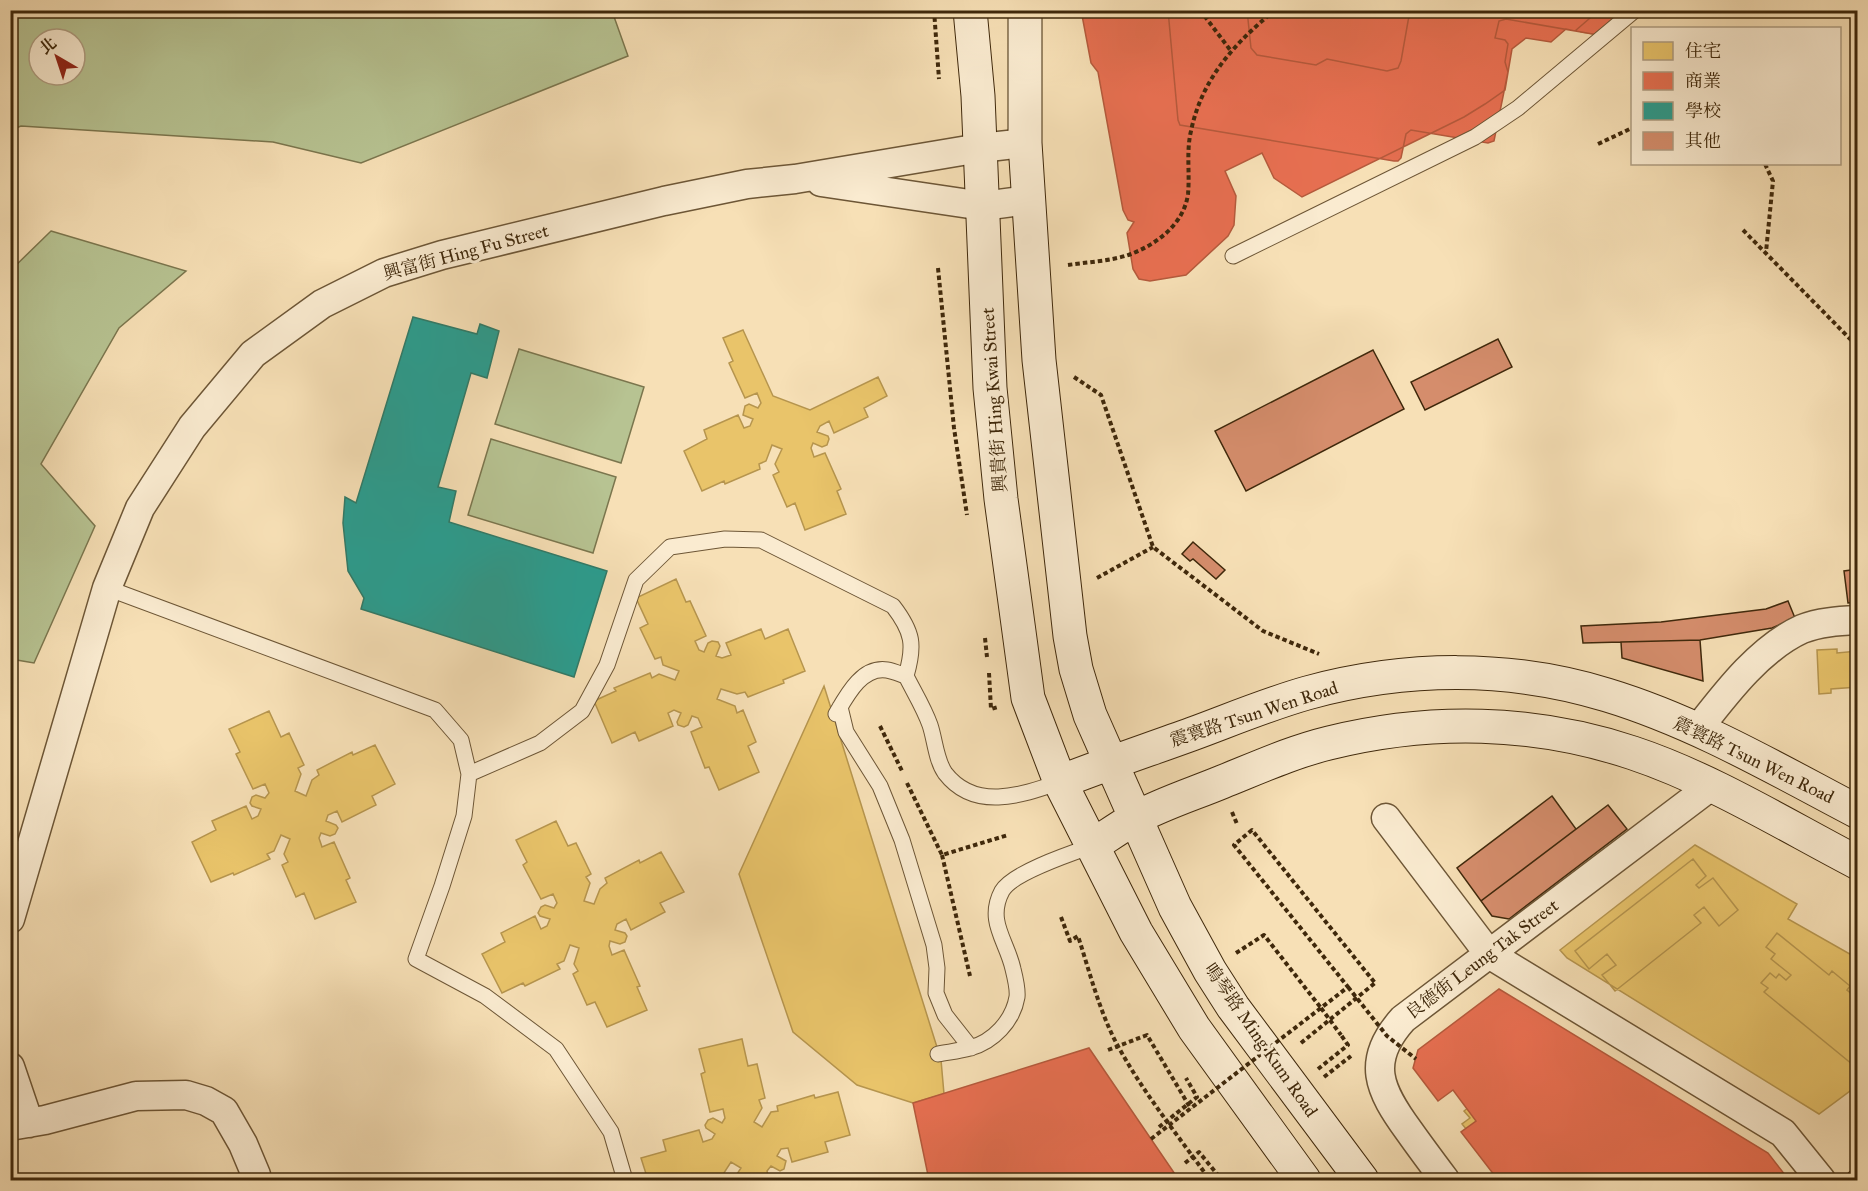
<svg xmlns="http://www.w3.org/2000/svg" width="1868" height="1191" font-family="'IM FELL Great Primer','Noto Serif TC',serif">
<rect width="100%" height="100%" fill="#f7e0b6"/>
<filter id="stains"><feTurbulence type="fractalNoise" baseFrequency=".00333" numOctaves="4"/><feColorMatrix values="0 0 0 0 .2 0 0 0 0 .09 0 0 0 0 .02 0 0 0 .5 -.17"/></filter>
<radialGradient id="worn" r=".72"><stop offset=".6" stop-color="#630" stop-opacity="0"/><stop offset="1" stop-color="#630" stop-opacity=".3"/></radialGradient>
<path fill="#b7c392" stroke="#7b764e" stroke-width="1.5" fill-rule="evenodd" d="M10,11H612L628,56L361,163L273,142L21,126L11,130ZM39,39H75V75H39Z
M51,231L186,271L119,328L41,464L95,526L34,663L11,659L10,271Z
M519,349L644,387L621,463L495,424Z
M491,439L616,477L593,553L468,515Z"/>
<path fill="#e9c46a" stroke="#b6954e" stroke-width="1.5" d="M1174,10H1235L1244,32L1238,35L1247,57L1227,66L1229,72L1211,79L1209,75L1200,76L1201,86L1182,88Z
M1431,10H1494L1489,37L1503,40L1497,79L1501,80L1491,136L1402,120L1407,98L1416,100L1419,86L1400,83L1406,46L1424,49Z
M1515,10H1610L1606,32L1594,30L1593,34L1581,32L1582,24Z
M1247,63L1399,88L1396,112L1400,113L1397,136H1401L1397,156L1285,135L1286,133L1189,116L1192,99L1202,100L1203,95L1240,101Z
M743,330L773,396L810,410L878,377L887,396L864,408L868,417L834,433L829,421L820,426L817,432L828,436L829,439L827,445L822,447L813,443L811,448L814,457L825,453L841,489L837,491L846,514L805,530L795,503L787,507L773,475L779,472L775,464L782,449L772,445L766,461L759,464L760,469L725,484L724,481L702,491L684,451L707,439L704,430L738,415L744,428L750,426L753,419L743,415L745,406L749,404L758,408L761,403L757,393L745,398L729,363L733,361L723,338Z
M676,579L686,602L690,601L706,636L695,641L699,650L704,652L708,643L712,641L718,642L720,646L716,656L722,658L731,655L726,643L761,629L765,639L788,629L805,671L783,680L784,683L748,697L745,692L737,694L721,689L717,699L735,706L737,713L743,710L756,742L748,746L759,772L719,790L709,767L705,768L691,732L702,727L698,718L692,716L688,725L684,727L678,725L677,722L681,713L674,710L668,713L673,726L639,741L635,732L612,743L594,701L616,691L614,688L650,673L652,678L659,674L675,680L679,671L663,665L661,657L655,659L640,628L648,624L636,598Z
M1837,649V653L1858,651V687L1831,689V693L1819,694L1817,650Z
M824,686L941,1060L944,1094L913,1103L857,1085L793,1032L739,874Z
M269,711L281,737L289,733L304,765L298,768L301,774L295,791L306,796L312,780L319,775L317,770L352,752L353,755L375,745L395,784L372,796L376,805L342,822L337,811L328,815L326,821L336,825L338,828L335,834L330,836L321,833L319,838L322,847L334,842L350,878L346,880L356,902L315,919L304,893L296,897L282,865L288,862L284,854L290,839L281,835L274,851L267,854L270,859L234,875L233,873L211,882L192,842L216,830L212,821L246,806L252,819L258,816L261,809L252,806L250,803L252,797L256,795L265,798L269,793L265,784L253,789L236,754L240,752L229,729Z
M556,821L568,846L576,843L591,874L586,877L590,883L584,901L594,904L600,889L607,883L605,878L639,860L640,863L661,852L684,892L660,903L665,912L631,930L626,919L617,924L615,930L625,933L627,936L625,942L620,944L610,941L609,946L612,955L624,950L640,986L637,987L647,1010L607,1027L595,1002L587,1005L573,974L578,971L574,964L579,948L570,945L564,961L557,964L560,969L525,986L523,983L502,993L482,954L505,942L501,933L535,916L541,929L547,926L550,919L540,916L538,913L541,907L545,905L554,908L557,903L553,894L541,899L523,865L527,862L516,840Z
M1695,845L1797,904L1788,919L1855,957L1858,953V1085L1819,1114L1567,958L1560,950Z
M1693,859L1706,876L1696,885L1699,888L1713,878L1738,910L1719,926L1704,907L1694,915L1701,923L1615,991L1602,975L1616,965L1607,954L1589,969L1575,951Z
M1777,933L1829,975L1832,971L1850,986L1847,990L1858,999V1069L1764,992L1768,988L1761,983L1770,973L1776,978L1779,974L1786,980L1791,975L1771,959L1775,954L1766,947Z
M1513,1036L1531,1059L1553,1041L1559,1048L1567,1042L1576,1053L1546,1077L1552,1086L1583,1062L1592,1073L1584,1079L1589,1086L1567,1105L1585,1127L1567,1142L1548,1119L1541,1124L1559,1147L1541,1162L1523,1139L1500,1157L1495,1149L1487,1155L1478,1144L1508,1120L1501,1112L1471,1135L1462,1124L1470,1118L1464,1111L1487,1093L1469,1070L1487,1056L1505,1078L1512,1073L1494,1051Z
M742,1039L748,1066L757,1064L765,1098L759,1100L762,1108L754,1122L762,1127L771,1112L778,1111L777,1106L814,1095L815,1098L838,1092L850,1135L825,1142L828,1152L792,1162L788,1148L781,1149L777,1156L786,1161L784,1169L780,1171L771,1166L767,1171L769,1180L782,1177L783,1180H733L741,1168L731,1162L722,1176L714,1180H648L641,1158L666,1151L663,1140L699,1130L703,1142L712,1139L715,1134L706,1128L705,1125L708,1120L713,1118L722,1123L725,1118L723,1109L710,1112L701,1074L705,1072L699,1049Z"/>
<path fill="#e76f51" stroke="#b55a3c" stroke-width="1.5" d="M1081,10H1596L1590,18L1575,31L1566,29L1551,42L1526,38L1512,49L1505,90L1485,104L1464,117L1302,197L1274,178L1262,153L1225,171L1236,196L1234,225L1228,236L1186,275L1150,281L1139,279L1133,269L1127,233L1134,222L1128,220L1123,210L1098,72L1091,63Z
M1168,10H1247L1251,48L1257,55L1316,65L1327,59L1387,71L1398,68L1401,61L1410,10H1616L1613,30L1604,36L1506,19L1499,21L1495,38L1505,40L1508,44L1505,62L1508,72L1494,141L1488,143L1411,130L1406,134L1401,158L1398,161H1394L1180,125L1178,120Z
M1499,989L1768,1153L1789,1180H1498L1461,1132L1476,1121L1453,1090L1438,1101L1413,1068L1418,1050Z
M1089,1048L1179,1180H929L913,1103Z"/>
<path fill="#2a9d8f" stroke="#307a67" stroke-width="1.5" d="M413,317L477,334L480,324L499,331L487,378L471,373L438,487L456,491L449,522L607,571L574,677L361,609L364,598L348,571L343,523L345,497L356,503Z"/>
<path fill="#d58d6c" stroke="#3f280b" stroke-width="1.5" d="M1498,339L1512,367L1425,410L1411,382Z
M1373,350L1404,409L1246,491L1215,431Z
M1193,542L1225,570L1216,579L1193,559L1190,561L1182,554Z
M1858,569V602L1848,603L1844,571Z
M1788,601L1795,618L1772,628L1700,640L1583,643L1581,626L1661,622L1766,609Z
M1700,640L1703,681L1622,658L1621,642Z
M1552,796L1576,829L1481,901L1457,868Z
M1608,805L1627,829L1509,919L1492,916L1481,901Z"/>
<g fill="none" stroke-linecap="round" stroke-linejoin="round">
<defs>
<path id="lane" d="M1233,256L1475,137L1518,108L1635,10
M107,588L435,710L461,740L469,774L464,816L442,886L416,959L485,996L556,1049L611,1132L625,1180
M840,707L846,732L880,786L902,840L934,945L937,968L936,993L945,1015L971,1048
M836,714C847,695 862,666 887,670C893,671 900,674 906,676C914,692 924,708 930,725C935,740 936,760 945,773C975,812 1022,795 1060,782
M469,774L540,743L582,711L607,665L636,580L670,547L725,539L761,540L893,606C913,632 915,645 906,676
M938,1054C948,1052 959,1051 970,1048C993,1042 1013,1021 1017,997C1018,989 1015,977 1013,969C1007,941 986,921 1002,891C1012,873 1072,853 1092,846"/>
<path id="street" d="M821,182L983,206L1029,200
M1698,729C1726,693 1760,648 1802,629C1819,622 1839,621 1858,620
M1386,818L1489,954L1783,1133L1821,1180
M10,919L107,588L140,508L192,427L253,354L322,304L384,273L442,255L664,201L747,184L795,179L980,148L1025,143
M10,1067L29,1123
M10,1126L45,1120L136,1096L186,1095L206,1101L224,1111L243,1144L256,1175V1180
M1445,1180C1433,1164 1421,1148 1409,1131C1379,1090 1365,1061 1403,1019L1711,786"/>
<path id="secondary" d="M970,10L978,96L990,388L1001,499L1028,698L1060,782L1136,932L1194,1028L1304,1180
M1025,10V143L1039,360L1070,636L1076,669L1090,715L1175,907L1210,971L1233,1007L1362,1180
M1060,782C1103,765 1148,750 1192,734C1230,720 1268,704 1307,693C1406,666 1509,665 1607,695C1696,722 1776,769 1858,812
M1092,846C1106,837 1120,827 1134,819C1161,804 1193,794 1222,782C1257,768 1292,752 1329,743C1430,718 1534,720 1633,753C1711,779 1785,825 1858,863"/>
</defs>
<use href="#lane" stroke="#6d5636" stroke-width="17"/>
<use href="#street" stroke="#6d5636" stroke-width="31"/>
<use href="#secondary" stroke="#3f280b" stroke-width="35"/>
<path stroke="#3f280b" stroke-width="4" stroke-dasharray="4.5 3" stroke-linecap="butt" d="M934,10L939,79
M1200,10L1231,51
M1598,144L1632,128
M1765,164L1773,181L1766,252
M1743,230L1858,347
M1068,265C1088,262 1112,261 1131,254C1157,244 1184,224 1188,194C1190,173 1186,152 1191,131C1202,78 1235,43 1275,10
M938,268L954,428L967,515
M1074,377L1101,395L1153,547L1263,631L1319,654
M1097,578L1153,547
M985,638L987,657
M989,673L991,709L998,707
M880,726L902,771
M907,783L942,855L1008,835
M1232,812L1237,824
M942,855L970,976
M1061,917L1070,941L1078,936C1090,973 1100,1014 1119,1048C1145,1095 1179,1137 1210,1180
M1236,953L1264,935L1321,1008
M1301,1043L1375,983
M1108,1050L1147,1035L1191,1109
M1318,1069L1348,1045L1341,1035
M1324,1077L1351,1056
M1159,1127L1197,1097L1186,1078
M1185,1163L1199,1152L1222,1180
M1849,1174L1858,1167"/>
<use href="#lane" stroke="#faebd0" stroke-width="15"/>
<use href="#street" stroke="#faebd0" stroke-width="28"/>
<use href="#secondary" stroke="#faebd0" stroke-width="33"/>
<path stroke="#3f280b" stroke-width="4" stroke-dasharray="4.5 3" stroke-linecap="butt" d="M1348,987L1387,1036L1416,1059
M1321,1008L1341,1035
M1151,1139L1348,987L1234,845L1252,830L1375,983"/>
</g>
<g text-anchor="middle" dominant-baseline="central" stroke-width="6" stroke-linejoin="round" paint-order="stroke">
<g font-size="18" fill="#3f280b" stroke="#faebd0">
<text transform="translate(466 252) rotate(-15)">興富街 Hing Fu Street</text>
<text transform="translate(994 400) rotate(-94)">興貴街 Hing Kwai Street</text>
<text transform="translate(1254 714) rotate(-18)">震寰路 Tsun Wen Road</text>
<text transform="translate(1754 760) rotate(26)">震寰路 Tsun Wen Road</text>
<text transform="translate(1482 959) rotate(-37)">良德街 Leung Tak Street</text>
<text transform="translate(1261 1040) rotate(55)">鳴琴路 Ming Kum Road</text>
</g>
</g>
<rect width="1868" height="1191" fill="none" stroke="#f7e0b6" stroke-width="36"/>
<rect x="12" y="12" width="1844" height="1167" fill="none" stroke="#3f280b" stroke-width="3"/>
<rect x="18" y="18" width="1832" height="1155" fill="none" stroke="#3f280b" stroke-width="1.5"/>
<rect x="1631" y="27" width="210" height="138" fill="#faebd0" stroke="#af9d81" stroke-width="1.5"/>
<rect x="1643" y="42" width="30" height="18" fill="#e9c46a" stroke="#af9d81" stroke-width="1.5"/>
<text x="1685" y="57" font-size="18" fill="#3f280b">住宅</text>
<rect x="1643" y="72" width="30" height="18" fill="#e76f51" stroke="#af9d81" stroke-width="1.5"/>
<text x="1685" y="87" font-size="18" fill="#3f280b">商業</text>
<rect x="1643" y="102" width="30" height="18" fill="#2a9d8f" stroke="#af9d81" stroke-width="1.5"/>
<text x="1685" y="117" font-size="18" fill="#3f280b">學校</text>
<rect x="1643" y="132" width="30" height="18" fill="#d58d6c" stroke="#af9d81" stroke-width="1.5"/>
<text x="1685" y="147" font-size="18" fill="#3f280b">其他</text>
<g transform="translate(57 57) rotate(321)"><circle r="28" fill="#faebd0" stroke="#af9d81" stroke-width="1.5"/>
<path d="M0-4.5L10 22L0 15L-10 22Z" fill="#8f2418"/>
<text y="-9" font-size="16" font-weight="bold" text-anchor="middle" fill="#3f280b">北</text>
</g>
<rect width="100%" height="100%" filter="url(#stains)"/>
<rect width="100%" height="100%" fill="url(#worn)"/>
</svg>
